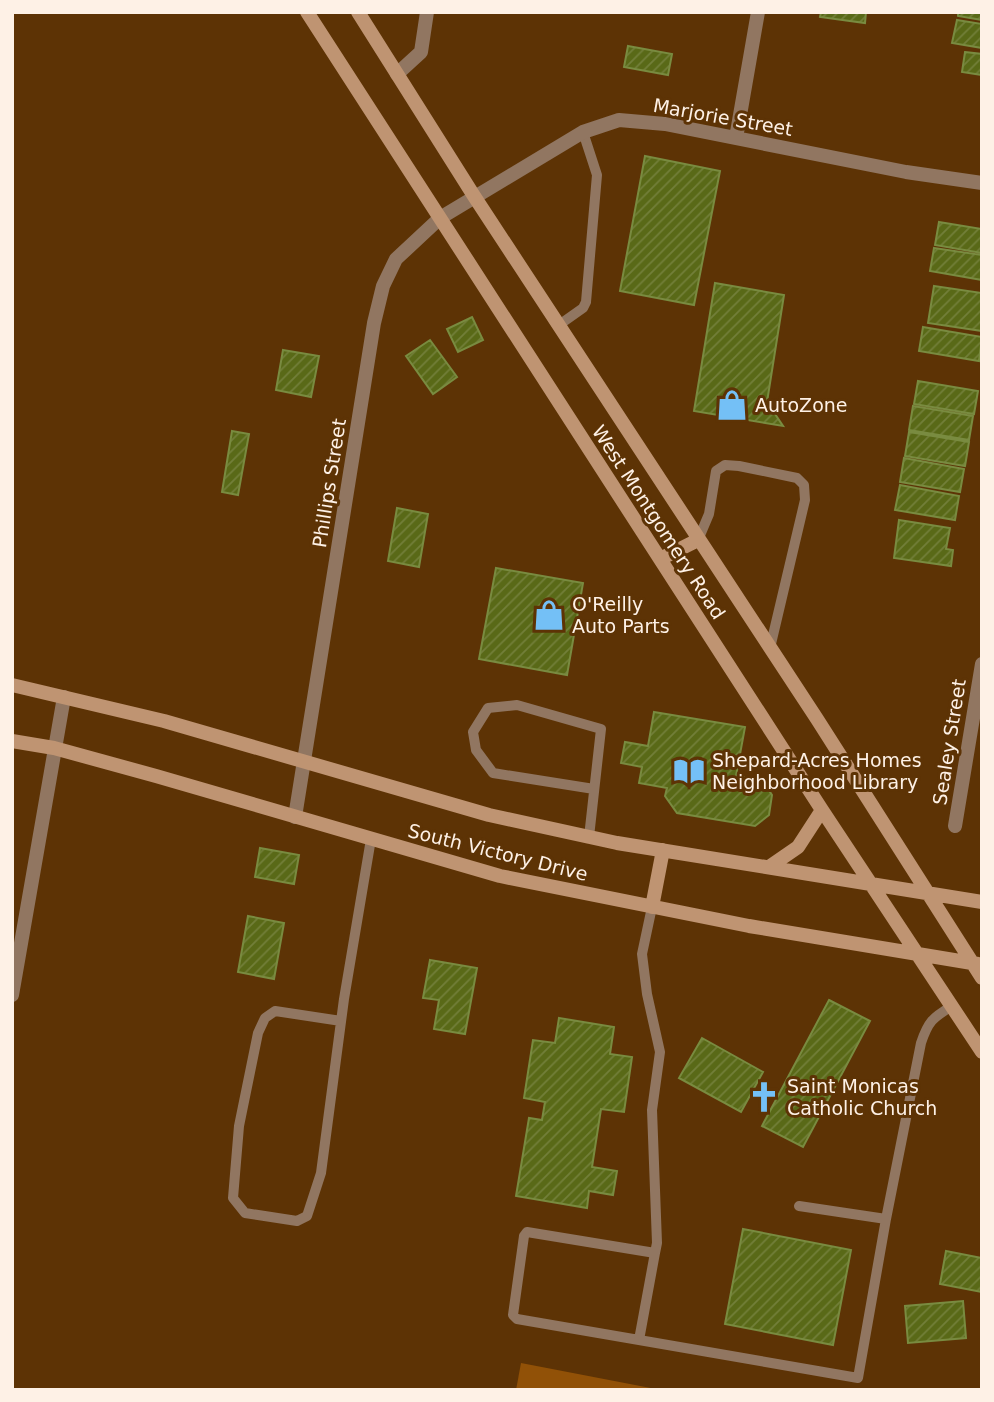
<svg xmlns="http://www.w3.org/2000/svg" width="994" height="1402" font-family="'DejaVu Sans',sans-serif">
<defs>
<pattern id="building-hatch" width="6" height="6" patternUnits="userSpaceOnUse" patternTransform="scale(1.75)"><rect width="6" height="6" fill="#596917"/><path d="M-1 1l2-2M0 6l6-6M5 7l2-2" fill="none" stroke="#727f39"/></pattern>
</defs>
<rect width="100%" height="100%" fill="#5d3305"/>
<path fill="#915107" d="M521,1363L661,1390H516Z"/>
<path fill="url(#building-hatch)" stroke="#798b40" stroke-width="2" d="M821,12H866L865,23L820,17Z
M958,12H982V20L958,16Z
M957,20L982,24V48L952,43Z
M628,46L672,54L668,75L624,67Z
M965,52L982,54V75L962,72Z
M645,156L720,171L694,305L620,291Z
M939,222L982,229V253L935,245Z
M934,248L982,255V280L930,271Z
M715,283L784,295L767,402L783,426L694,411Z
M934,286L982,293V331L928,323Z
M472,317L483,340L458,352L447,329Z
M923,327L982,337L979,361L919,351Z
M430,340L457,377L433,394L406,356Z
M283,350L319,356L311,397L276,390Z
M918,381L978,391L974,414L914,404Z
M913,406L973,416L969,440L909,430Z
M232,431L249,434L238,495L222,492Z
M909,432L969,442L965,466L905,456Z
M904,458L964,469L960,492L900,482Z
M900,485L959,496L955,520L895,510Z
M397,508L428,514L419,567L388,561Z
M899,520L950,528L946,549L953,550L951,566L894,558Z
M496,568L583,583L567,675L479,659Z
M654,712L745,727L736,776L762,780L772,795L769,815L755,826L677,813L665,796L667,788L639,783L642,767L621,763L625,742L648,746Z
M260,848L299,855L294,884L255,877Z
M248,916L284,923L274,979L238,972Z
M430,960L477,968L465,1034L434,1029L439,1000L423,998Z
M829,1000L870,1021L803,1147L762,1126Z
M559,1018L614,1027L610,1054L632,1057L624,1112L601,1109L592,1167L617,1171L613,1195L589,1191L587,1208L516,1196L529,1118L542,1120L545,1102L524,1098L533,1040L555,1043Z
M702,1038L763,1072L741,1112L679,1078Z
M743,1229L851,1250L833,1345L725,1324Z
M946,1251L982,1258V1292L940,1284Z
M963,1301L966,1338L908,1343L905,1306Z"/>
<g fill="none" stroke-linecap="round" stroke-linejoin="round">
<path stroke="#917661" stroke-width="10" d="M559,325L583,308L586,302L597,175L583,132
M698,540L709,514L716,471L725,465L739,466L797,478L804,485L805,500L770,648
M589,837L601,729L517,705L488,708L473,732L476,750L493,773L594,789
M652,907L642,954L647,994L660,1052L652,1110L657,1243L655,1253L639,1340L517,1319L513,1315L524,1236L527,1232L655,1253
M341,1021L275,1011L265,1018L258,1033L239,1126L233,1198L245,1213L297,1221L307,1216L321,1173L344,999L371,839
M799,1206L886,1219L921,1043C928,1022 932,1018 952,1006
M639,1340L858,1378L886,1219"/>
<path stroke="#917661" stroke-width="14" d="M397,74L421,52L427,12
M736,138L758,12
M295,817L374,323L383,286L396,259L440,218L583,132L619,120L665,124L906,172L982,183
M955,826L982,664
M12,995L64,697"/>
<path stroke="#bf9472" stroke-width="14" d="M307,12L822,810L982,1052
M358,12L474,196L817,719L982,978
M660,559L698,540
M12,685L164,721L489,815L617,843L982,902
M12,741L54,748L156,776L500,876L749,926L978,964
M769,867L798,847L822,810
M652,907L663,850"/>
</g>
<defs>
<symbol id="shop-bare" viewBox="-9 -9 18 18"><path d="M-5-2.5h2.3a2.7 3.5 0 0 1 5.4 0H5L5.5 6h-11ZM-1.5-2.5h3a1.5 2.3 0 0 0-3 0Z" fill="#74c0f6" stroke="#5d3305" stroke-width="2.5" paint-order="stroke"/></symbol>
<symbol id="library-bare" viewBox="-9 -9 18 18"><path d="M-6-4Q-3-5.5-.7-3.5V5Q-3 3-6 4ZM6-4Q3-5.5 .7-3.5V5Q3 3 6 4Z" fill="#74c0f6" stroke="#5d3305" stroke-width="2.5" paint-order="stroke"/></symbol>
<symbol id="church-bare" viewBox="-9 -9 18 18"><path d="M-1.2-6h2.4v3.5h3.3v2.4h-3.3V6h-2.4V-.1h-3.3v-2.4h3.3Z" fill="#74c0f6" stroke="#5d3305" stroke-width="2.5" paint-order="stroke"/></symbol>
</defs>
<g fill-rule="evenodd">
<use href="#shop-bare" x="710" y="383" width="44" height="44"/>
<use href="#shop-bare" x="527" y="593" width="44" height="44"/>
<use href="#library-bare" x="667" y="749" width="44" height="44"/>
<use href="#church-bare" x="742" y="1075" width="44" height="44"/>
</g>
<g text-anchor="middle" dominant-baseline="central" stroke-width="6" stroke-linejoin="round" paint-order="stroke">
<g font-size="19" fill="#fef1e6" stroke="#5d3305">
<text transform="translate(723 117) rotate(10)">Marjorie Street</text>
<text transform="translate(329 483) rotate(-81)">Phillips Street</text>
<text transform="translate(659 522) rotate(57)">West Montgomery Road</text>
<text transform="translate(949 742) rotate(-81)">Sealey Street</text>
<text transform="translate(498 852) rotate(14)">South Victory Drive</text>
</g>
<g font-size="19" fill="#fef1e6" stroke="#5d3305" text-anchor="start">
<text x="755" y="405">AutoZone</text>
<text x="572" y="604">O'Reilly<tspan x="572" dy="22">Auto Parts</tspan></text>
<text x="712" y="760">Shepard-Acres Homes<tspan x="712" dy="22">Neighborhood Library</tspan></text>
<text x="787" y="1086">Saint Monicas<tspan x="787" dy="22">Catholic Church</tspan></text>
</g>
</g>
<rect width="994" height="1402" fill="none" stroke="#fef1e6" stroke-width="28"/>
</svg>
